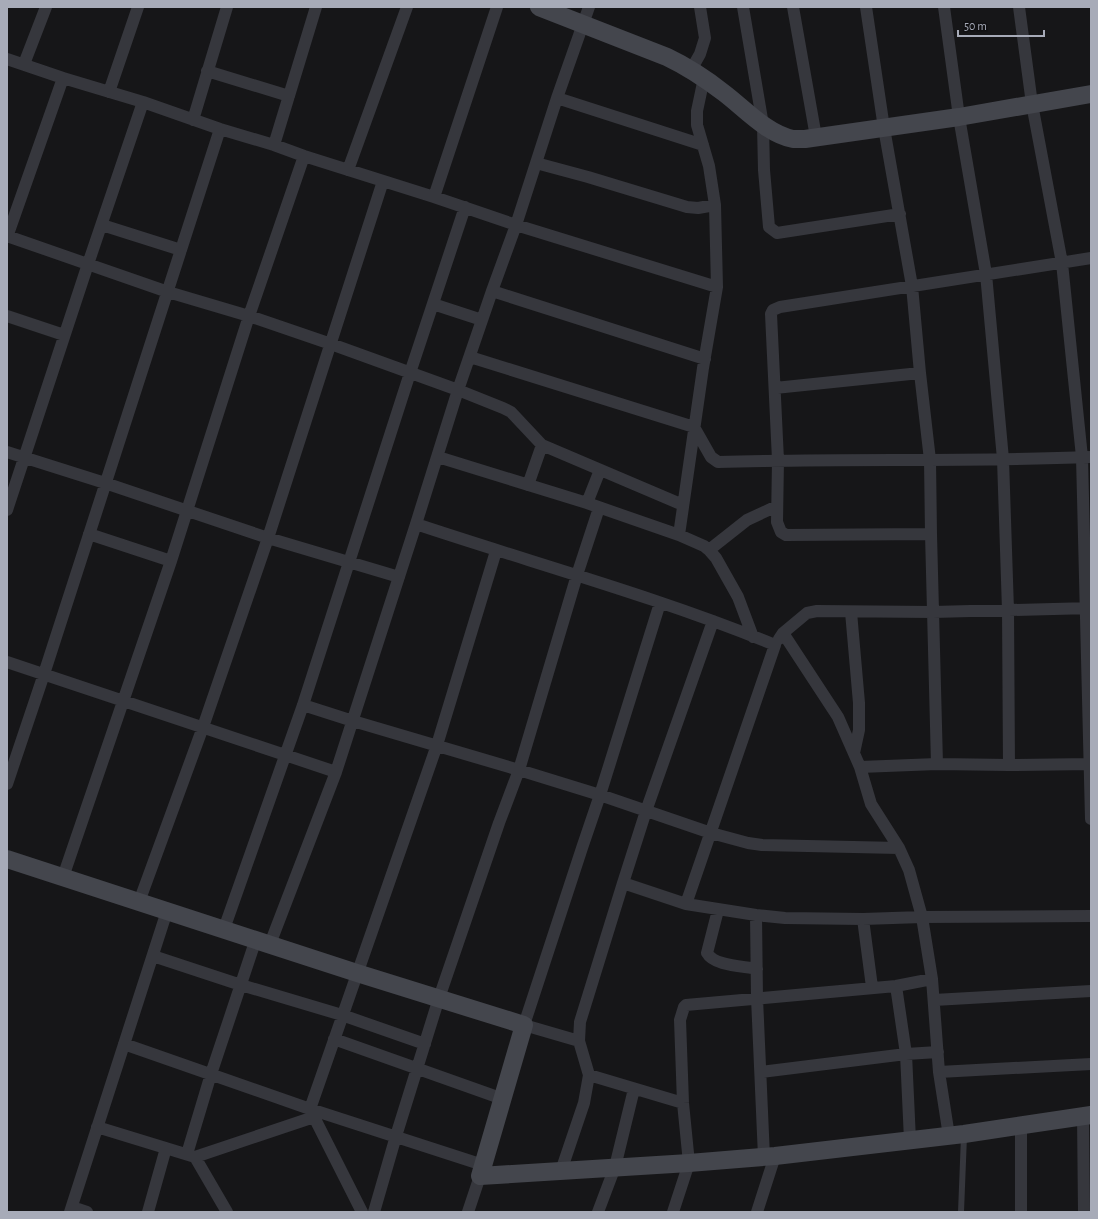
<svg xmlns="http://www.w3.org/2000/svg" width="1098" height="1219" font-family="'Alegreya Sans',sans-serif">
<rect width="100%" height="100%" fill="#161618"/>
<g fill="none" stroke-linecap="round" stroke-linejoin="round">
<path stroke="#36373d" stroke-width="6" d="M961,1212L964,1136"/>
<path stroke="#36373d" stroke-width="12" d="M743,7L763,125L764,170L769,227L777,233L900,214
M793,7L816,137
M866,7L884,128L912,286L920,373L930,460L931,534L937,764
M944,7L959,117L986,274L1003,459L1008,610L1009,765
M1019,7L1032,104L1062,263L1082,457L1091,819
M7,59L63,78L143,102L220,129L274,145L304,156L434,197L516,225L717,287
M24,64L46,7
M691,70L700,54L705,38L700,7
M207,71L289,96
M109,92L138,7
M557,98L703,145
M193,120L227,7
M274,145L316,7
M536,163L588,177L687,207L698,208L715,205
M348,170L407,7
M434,197L497,7
M102,225L181,250
M7,236L168,292L249,316L331,344L458,390L503,408L511,412L542,445L683,505
M7,237L63,78
M492,291L705,359
M433,304L482,320
M7,316L64,335
M470,357L694,427L711,457L718,462C843,458 967,462 1091,457
M775,388L920,373
M7,452L105,483L268,538L399,577
M438,457L587,503L679,535L704,546L709,550L716,558L738,597L753,637
M528,485L542,445
M587,503L600,470
M7,510L88,264L143,102
M416,524C536,564 658,597 775,645L686,904L623,883L580,1022L579,1041L589,1075L584,1103L561,1171
M89,534L171,561
M931,534L786,535L781,532L777,522L778,460L771,314L773,310L780,307L1091,258
M679,535L703,368L717,287L715,205L709,166L697,125V111L704,78
M709,550L747,520L777,506
M851,612L859,703V730L854,753
M783,633L838,717L860,767L871,804L899,848L909,870L922,917L932,979L939,1072L949,1136
M779,639L783,633L807,613L817,611L933,612L1091,608
M7,662L336,772
M303,705L353,721L519,770L600,795L711,833L748,843L762,845L899,848
M860,767L937,764L1009,765L1091,764
M7,784L44,674L220,129
M63,877L171,561L249,316L304,156
M623,883L646,811L713,621
M139,902L203,727L268,538L383,181
M686,904L756,915L785,918L863,919L922,917L1091,916
M718,910L707,953C714,966 743,966 757,969
M756,915L757,998L764,1157
M863,919L872,987
M224,929L303,705L410,373L465,207
M270,944L336,772L416,524L458,390L492,291L516,225L557,98L589,7
M153,956L241,985L342,1015L425,1044
M896,986L906,1054L910,1140
M934,1000L1091,991
M334,1039L503,1099
M579,1041L524,1025L582,848L600,795L660,603
M124,1044L310,1109L483,1165
M761,1072L906,1054L938,1052
M939,1072L1091,1064
M589,1075L683,1103
M1083,1116L1084,1212
M1021,1126V1212
M97,1127L195,1157L314,1117
M187,1154L211,1074L256,939
M195,1157L227,1212
M72,1207L87,1212
M70,1212L167,911
M148,1212L166,1148
M362,1212L310,1109L437,745L496,551
M374,1212L396,1136L439,998L499,823L519,770L577,575L599,508
M468,1212L480,1176
M598,1212L615,1167L634,1089
M673,1212L689,1163L683,1103L680,1020L684,1007L686,1005L896,986L932,979
M757,1212L775,1156"/>
<path stroke="#44464d" stroke-width="18" d="M539,7L667,57C688,67 706,79 724,93C744,108 767,134 793,139C797,139 801,139 805,139L959,117L1091,94
M7,859L357,973L524,1025L480,1176L689,1163L775,1156L964,1134L1091,1115"/>
</g>
<rect width="1098" height="1219" fill="none" stroke="#a7abb8" stroke-width="16"/>
<path d="M958 30v6h86v-6" fill="none" stroke="#a7abb8" stroke-width="2"/>
<text x="964" y="30" font-size="12" fill="#a7abb8" stroke="#111113" stroke-width="3" paint-order="stroke">50 m</text>
</svg>
